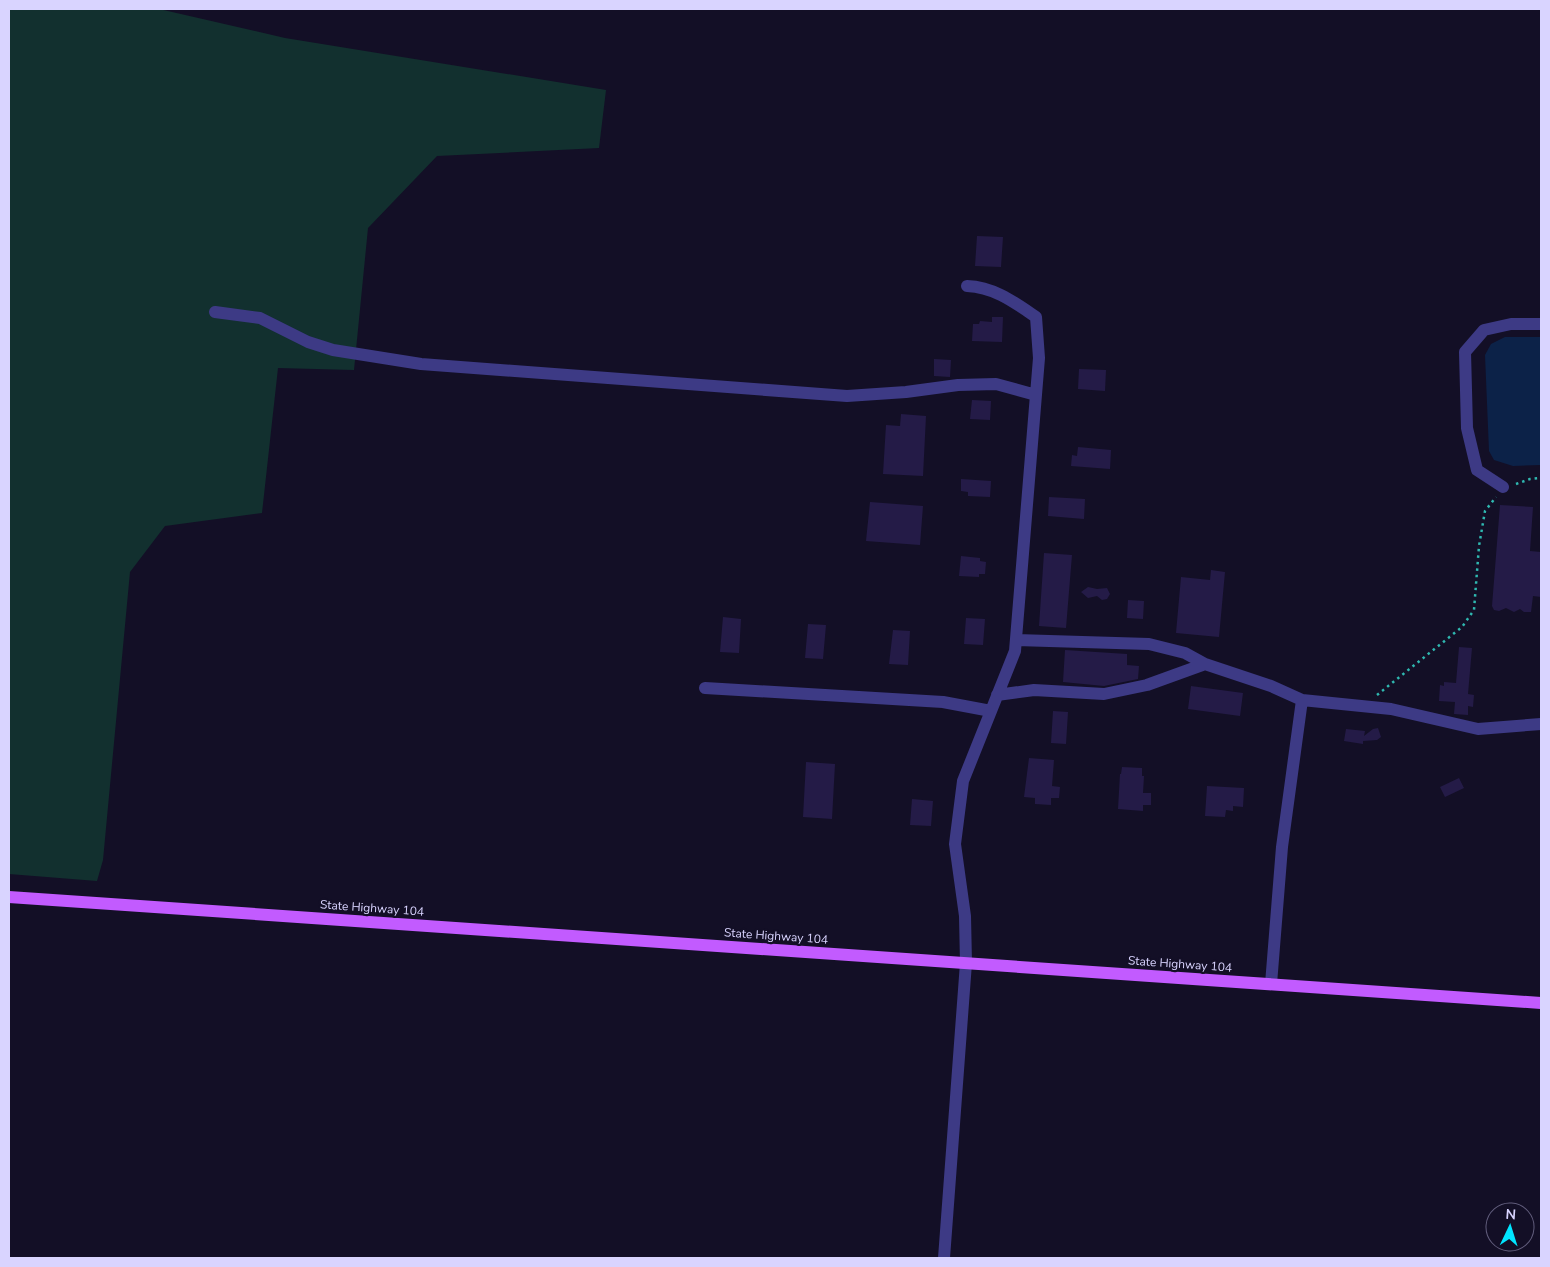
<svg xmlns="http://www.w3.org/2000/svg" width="1550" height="1267" font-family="'Nunito Sans',sans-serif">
<rect width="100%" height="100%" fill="#130f26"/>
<path fill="#12302f" d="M9,9H159L285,38L606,90L599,148L437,156L368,228L354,370L278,368L262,513L165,526L130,572L103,860L97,881L9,874Z"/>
<path fill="#0c2248" d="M1505,337H1541V465L1513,466L1494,460L1489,451L1485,355L1491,344Z"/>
<path fill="#241b47" d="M977,236L1003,237L1001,267L975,266Z
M992,317H1003L1002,342L972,341L973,324H979L980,321L992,322Z
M934,359L951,360L950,377L934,376Z
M1079,369L1106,370L1105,391L1078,389Z
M972,400L991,401L990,420L970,419Z
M901,414L926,416L923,476L883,474L886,425L900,426Z
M1078,447L1111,450L1110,469L1071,466L1072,455L1077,456Z
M961,479L991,481L990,497L968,496V492L961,491Z
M1049,497L1085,499L1084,519L1048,516Z
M870,502L923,506L920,545L866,541Z
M1500,505L1533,507L1530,551L1541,552V597L1533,596L1531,612H1524L1520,609L1514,612L1506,608L1499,611L1494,610L1492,606Z
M1044,553L1072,555L1066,628L1039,626Z
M961,556L980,558V561L986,562L985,574H979V577L959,576Z
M1211,570L1225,572L1219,637L1176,633L1181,577L1210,580Z
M1088,587L1097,589L1107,588L1110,594L1107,599L1102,600L1097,596L1088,598L1081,592Z
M1128,600L1144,601L1143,619L1127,618Z
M723,617L741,619L739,653L720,652Z
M966,618L985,619L983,645L964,644Z
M808,624L826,625L823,659L805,658Z
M893,630L910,631L908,665L889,664Z
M1459,647L1472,648L1468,694L1474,695L1473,707L1468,706V715L1454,714L1455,702L1439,701L1440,685L1444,686V682L1456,683Z
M1065,650L1127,654V665L1139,666L1138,679L1104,686L1063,682Z
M1191,686L1243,693L1240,716L1188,709Z
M1053,711L1068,712L1066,744L1051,743Z
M1378,728L1381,737L1377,740L1363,741V744L1344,741L1346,729L1365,731L1364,736L1373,729Z
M1029,758L1054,760L1052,786L1060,787L1059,798H1051V805L1035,804V798L1024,797Z
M806,762L835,764L832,819L803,817Z
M1122,767L1142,768V776H1144L1143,793H1151V805H1143V811L1118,809L1120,774H1121Z
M1459,778L1464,788L1445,797L1440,787Z
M1207,786L1244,788L1243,807L1233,806V811L1226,810L1225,817L1205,816Z
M912,799L933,801L931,826L910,825Z"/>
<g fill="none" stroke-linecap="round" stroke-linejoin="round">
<path stroke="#2fb8b0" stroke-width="2.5" stroke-dasharray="2.5 4" stroke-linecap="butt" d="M1516,484L1530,479L1541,478
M1377,695L1462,627L1474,610L1479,546L1485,511L1496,497"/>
<path stroke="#3d3a85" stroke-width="12" d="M215,312L260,318L308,342L333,350L421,364L847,396L906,392L958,385L996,384L1036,395
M1503,487L1477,470L1467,428L1465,352L1484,330L1511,324H1541
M1016,640L1149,644L1185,653L1205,664
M705,688L943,702L991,711
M997,695L1034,690L1104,694L1147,685L1205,664L1271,686L1302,700L1391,709L1478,729L1541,724
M1271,984L1282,847L1302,700
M944,1258L966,963L965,916L955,844L963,781L1015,651L1039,358L1036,317C1014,302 994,287 967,286"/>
<path stroke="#c25bff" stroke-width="12" d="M9,897L1541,1003"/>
</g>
<g text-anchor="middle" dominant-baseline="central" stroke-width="4.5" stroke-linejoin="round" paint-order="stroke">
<g font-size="12" fill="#d9d4ff" stroke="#130f26">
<text transform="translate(372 908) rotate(4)">State Highway 104</text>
<text transform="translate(776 936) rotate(4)">State Highway 104</text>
<text transform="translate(1180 964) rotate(4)">State Highway 104</text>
</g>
</g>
<rect width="1550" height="1267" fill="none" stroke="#d9d4ff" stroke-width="20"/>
<g transform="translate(1510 1227) rotate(4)"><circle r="24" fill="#130f26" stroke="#625e7d"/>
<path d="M0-4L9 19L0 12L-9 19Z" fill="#00e5ff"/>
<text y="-8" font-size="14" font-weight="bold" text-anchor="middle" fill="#d9d4ff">N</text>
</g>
</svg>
